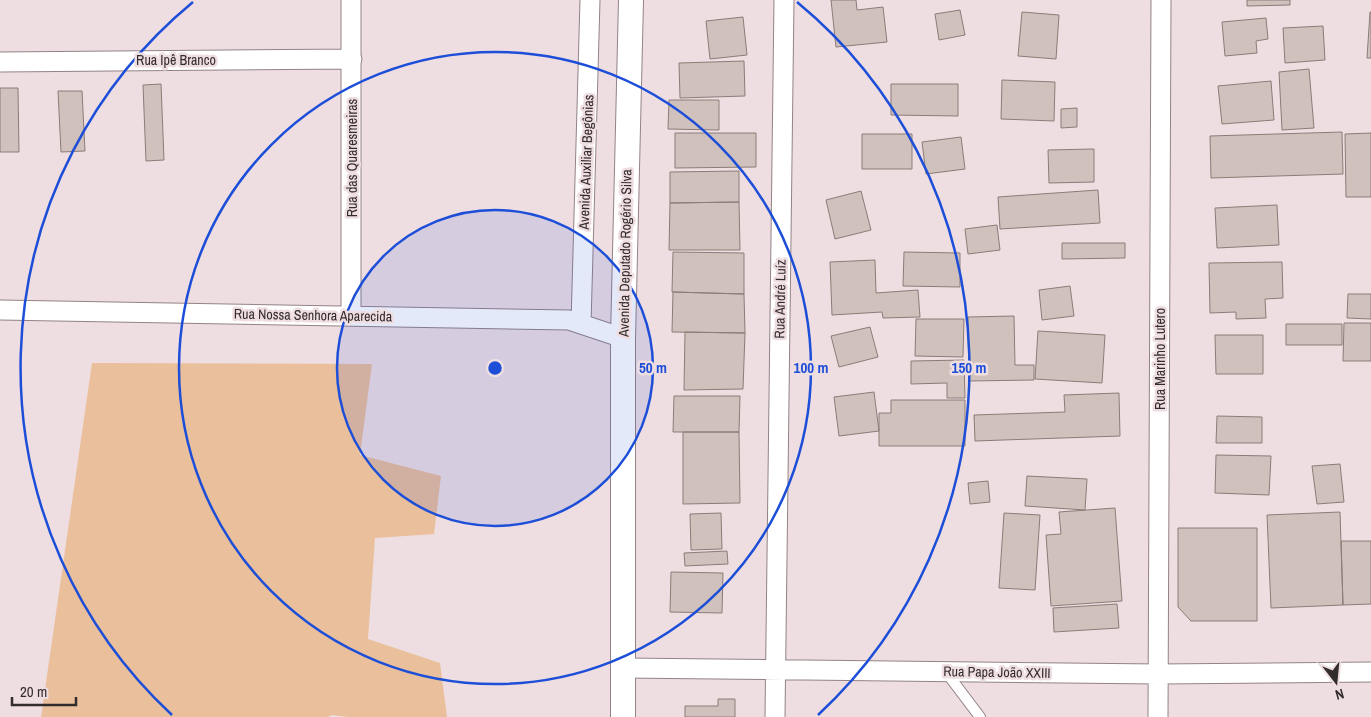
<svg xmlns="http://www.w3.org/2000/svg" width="1371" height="717" font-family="'Archivo Narrow',sans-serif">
<rect width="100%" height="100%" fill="#efdee1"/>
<path fill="#eabf9b" d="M92,363L372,364L360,455L441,476L434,534L375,538L368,639L440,663L447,717H348L332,715L328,717H41Z"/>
<path fill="#d1c1bd" stroke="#8b7c78" d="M831,0H856L857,10L883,7L887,42L836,47Z
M1247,0H1290V5L1247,6Z
M960,10L965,35L939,40L935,14Z
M1022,12L1059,15L1056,59L1018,56Z
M1370,12H1371V58H1367Z
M743,17L747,55L710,59L706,21Z
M1266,18L1268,39L1256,41L1257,53L1225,56L1222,22Z
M1323,26L1325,60L1285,63L1283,28Z
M744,61L745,96L680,98L679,63Z
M1309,69L1314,128L1282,130L1279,72Z
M1002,80L1055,82L1054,121L1001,119Z
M1271,81L1274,120L1222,124L1218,86Z
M161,84L164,160L146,161L143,85Z
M891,84H958V116L891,115Z
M0,88H18L19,152H0Z
M58,91H82L85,151L61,152Z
M669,100H719V130L668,129Z
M1077,108V127L1061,128V109Z
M1342,132L1343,174L1211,178L1210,136Z
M675,133H756V167L675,168Z
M1371,133V197H1346L1345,134Z
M862,134H912V169H862Z
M961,137L965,169L926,174L922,142Z
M1094,149V182L1049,183L1048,150Z
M739,171V202L670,203V172Z
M1098,190L1100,223L1000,229L998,197Z
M861,191L871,230L835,239L826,200Z
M739,202L740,250H669L670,203Z
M1277,205L1279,245L1217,248L1215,208Z
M997,225L1000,250L968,254L965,229Z
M1062,243H1125V258L1062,259Z
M673,252L744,253V294L672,292Z
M904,252L960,253V287L903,286Z
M875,260L876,293L918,290L920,317L883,318L882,312L832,315L830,262Z
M1282,262L1283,298L1265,299L1266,318L1236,319V312L1210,313L1209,263Z
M1070,286L1074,316L1042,320L1039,290Z
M673,292L744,294L745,333L672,332Z
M1348,294H1371V319L1347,318Z
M1014,316L1015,365H1034V380L969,381L968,317Z
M916,319H964L963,357L915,356Z
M1344,323H1371V361H1343Z
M1286,324H1342V345H1286Z
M870,327L878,357L839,367L831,336Z
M1038,331L1105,335L1102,383L1035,379Z
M685,332L745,333L743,389L684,390Z
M1215,335H1263V374H1216Z
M964,360L965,398H947V383L911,384V361Z
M874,392L879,431L839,436L834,397Z
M1119,393L1120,436L975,441L974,415L1065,412L1064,395Z
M674,396H740L739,432H673Z
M891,400H965V446H879V413H891Z
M1217,416L1262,417V443H1216Z
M683,432H739L740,503L683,504Z
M1216,455L1271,456L1269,495L1215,493Z
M1340,464L1344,502L1317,504L1312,466Z
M1027,476L1087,479L1085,510L1025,506Z
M988,481L990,502L970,504L968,483Z
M1115,508L1122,601L1051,606L1046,535L1061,534L1059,512Z
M1340,512L1343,605L1271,608L1267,515Z
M721,513L722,549L691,550L690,514Z
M1004,513L1040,515L1035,590L999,588Z
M1178,528H1257V621H1191L1178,607Z
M1341,541H1371V604L1343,605Z
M727,551L728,564L685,566L684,553Z
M671,572L723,573L722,613L670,612Z
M1117,604L1119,628L1054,632L1053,608Z
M718,699H735V717H685V706H718Z"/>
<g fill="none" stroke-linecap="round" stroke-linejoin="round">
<defs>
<path id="service" d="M946,672L980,717"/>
<path id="minor" d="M351,0V316
M0,62L352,59
M0,310L569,320L623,338
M581,324L590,0
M624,668L1159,674L1371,672
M775,717L784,0
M1158,717L1161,0"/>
<path id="tertiary" d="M623,717V338L631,0"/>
</defs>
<use href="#service" stroke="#938386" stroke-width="12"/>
<use href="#minor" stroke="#938386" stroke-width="21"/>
<use href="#tertiary" stroke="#938386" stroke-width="26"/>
<use href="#service" stroke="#fff" stroke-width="10"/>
<use href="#minor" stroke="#fff" stroke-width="19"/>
<use href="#tertiary" stroke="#fff" stroke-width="24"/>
</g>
<circle cx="495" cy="368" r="158" fill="#1d4ed8" fill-opacity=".12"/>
<g fill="none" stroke="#1d4ed8" stroke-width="2.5">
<circle cx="495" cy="368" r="158"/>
<circle cx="495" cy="368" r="316"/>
<path d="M172 715A474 474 0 0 1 193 2M797 2A474 474 0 0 1 818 715"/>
</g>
<g text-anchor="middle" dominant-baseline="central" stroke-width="5" stroke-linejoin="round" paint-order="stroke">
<g font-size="14" fill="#332c2d" stroke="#efdee1">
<text x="176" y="60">Rua Ipê Branco</text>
<text transform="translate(352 158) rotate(-90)">Rua das Quaresmeiras</text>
<text transform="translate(586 162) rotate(-88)">Avenida Auxiliar Begônias</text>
<text transform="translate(625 253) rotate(-89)">Avenida Deputado Rogério Silva</text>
<text transform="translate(780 299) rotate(-89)">Rua André Luíz</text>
<text transform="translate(313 315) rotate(1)">Rua Nossa Senhora Aparecida</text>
<text transform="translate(1160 359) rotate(-90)">Rua Marinho Lutero</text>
<text transform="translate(997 672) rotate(1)">Rua Papa João XXIII</text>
</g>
</g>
<circle cx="495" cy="368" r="8" fill="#1d4ed8" stroke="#efdee1" stroke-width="2.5"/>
<g font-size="15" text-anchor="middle" font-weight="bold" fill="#1d4ed8" stroke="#efdee1" stroke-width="5" stroke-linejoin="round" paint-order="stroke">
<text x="653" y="373">50 m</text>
<text x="811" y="373">100 m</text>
<text x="969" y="373">150 m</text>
</g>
<g transform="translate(1336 682) rotate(164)" stroke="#efdee1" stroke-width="4" paint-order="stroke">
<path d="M0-4L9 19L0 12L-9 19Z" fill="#332c2d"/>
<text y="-8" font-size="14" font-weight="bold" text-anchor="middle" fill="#332c2d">N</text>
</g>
<path d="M12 697v8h64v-8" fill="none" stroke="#332c2d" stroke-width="2.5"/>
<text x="20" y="697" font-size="15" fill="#332c2d" stroke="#efdee1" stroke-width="4" paint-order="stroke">20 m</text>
</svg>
